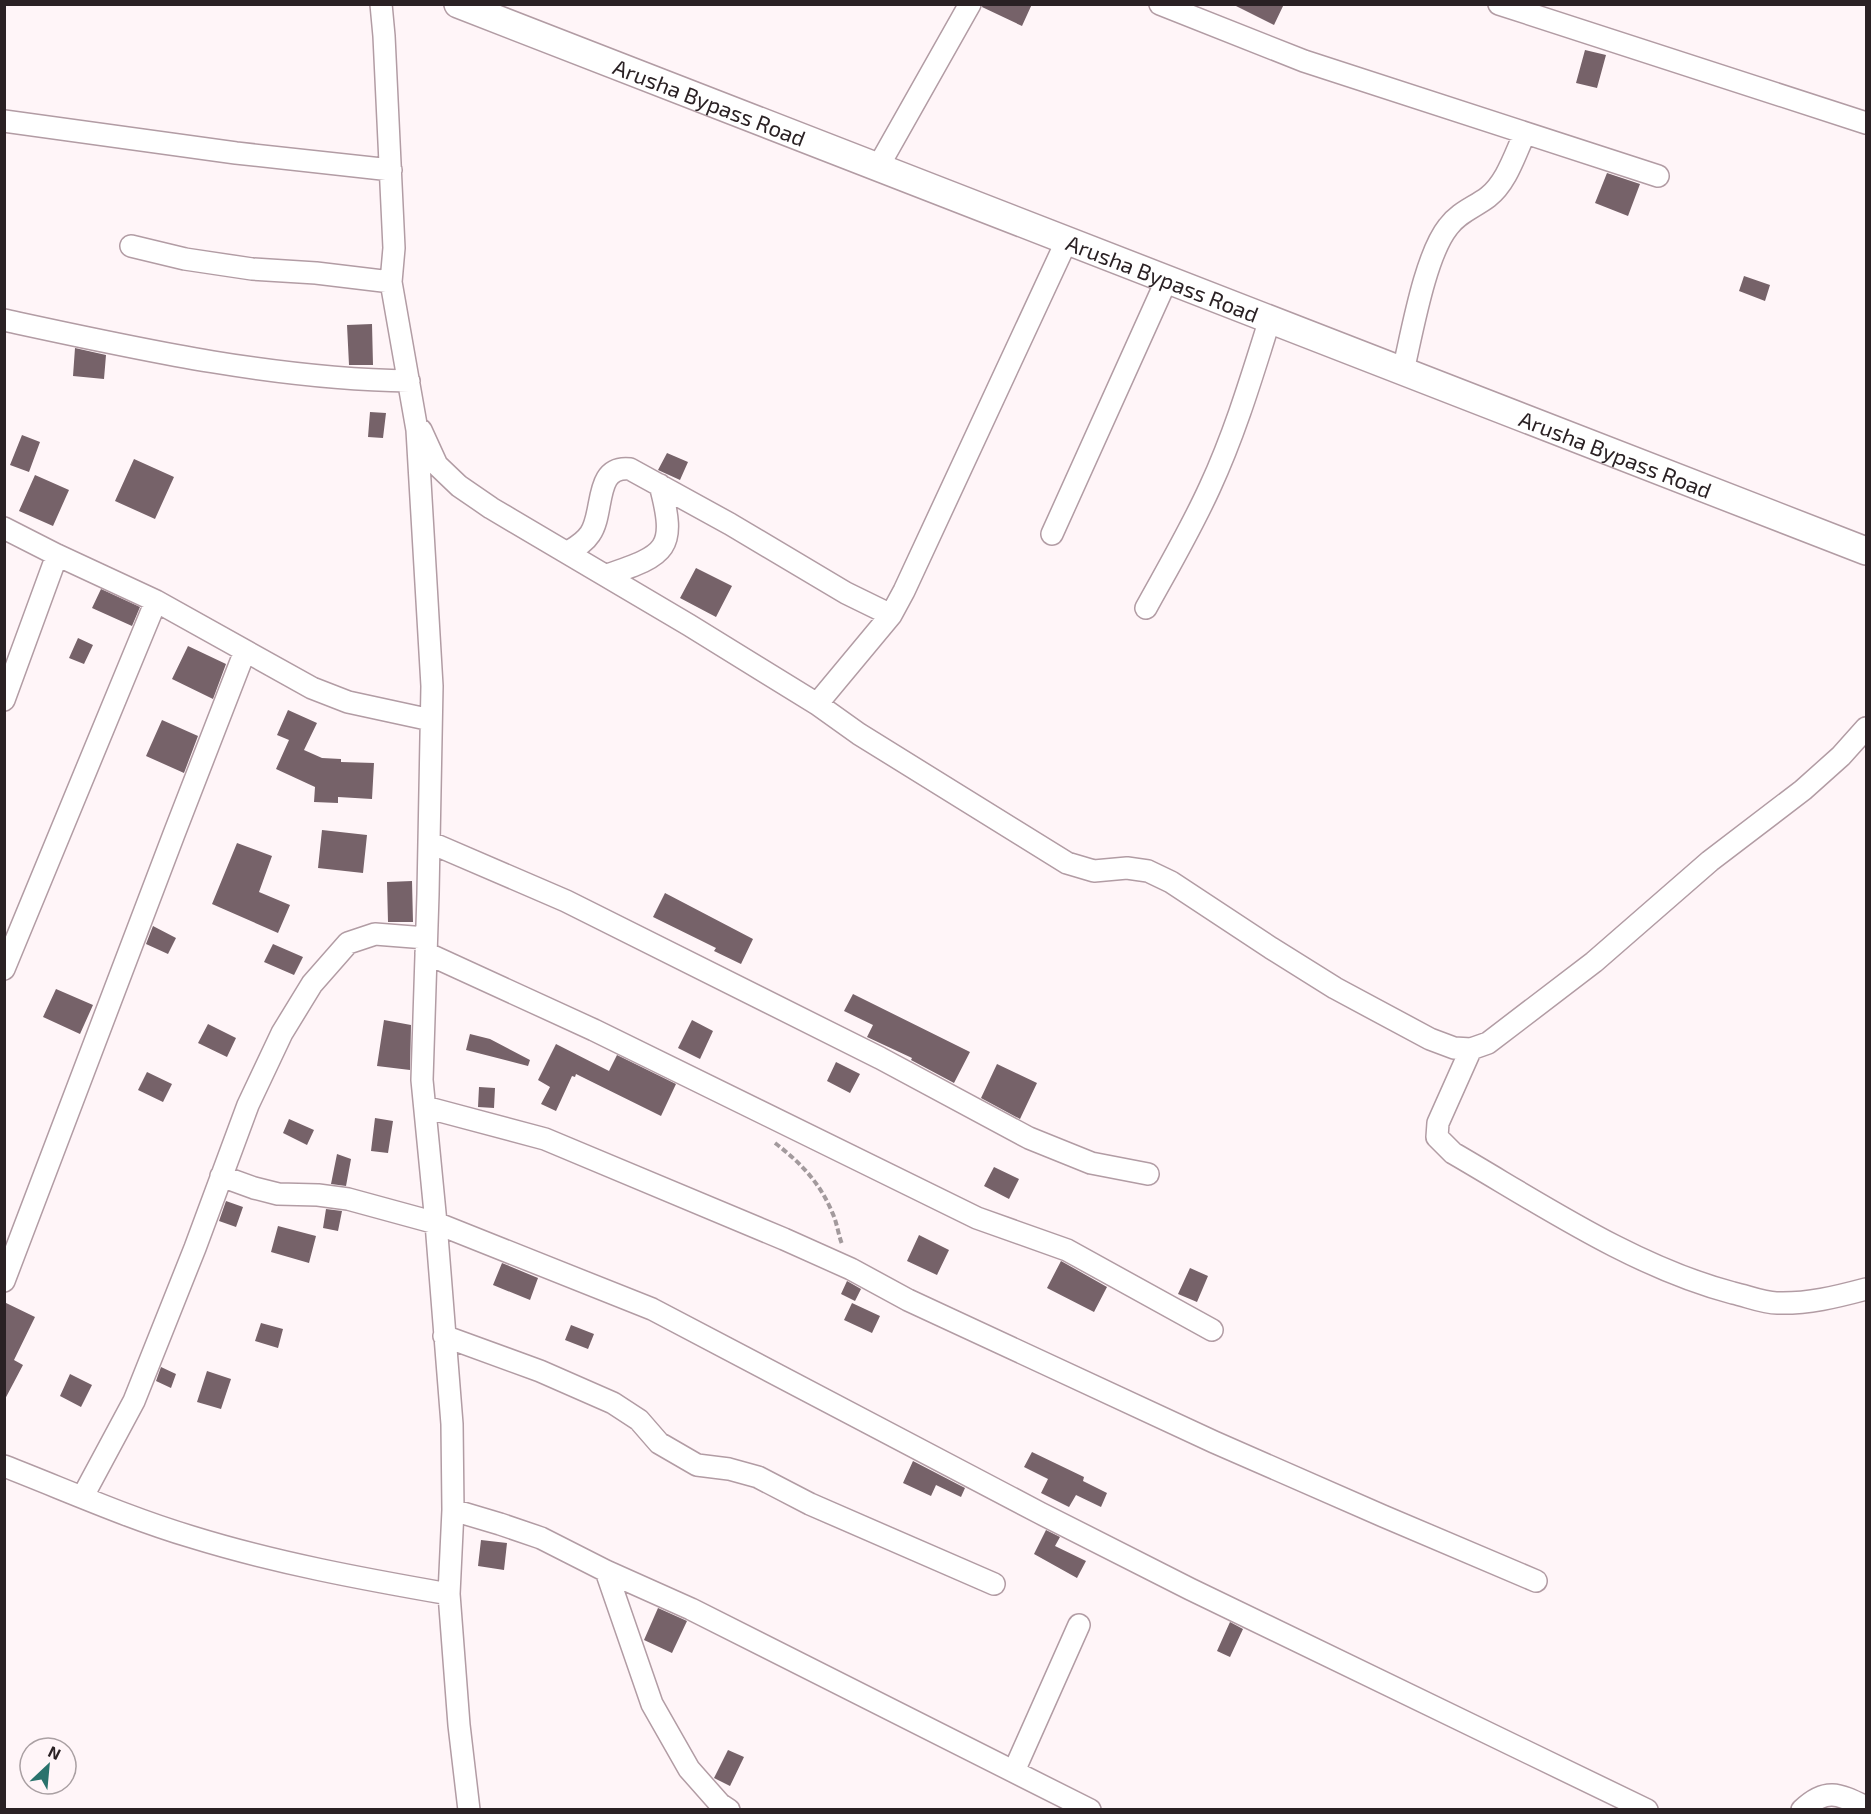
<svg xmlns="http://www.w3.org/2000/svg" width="1871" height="1814" font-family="'Exo 2',sans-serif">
<rect width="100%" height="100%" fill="#fff5f8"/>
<path fill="#766269" d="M983,4H1032L1022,26L982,7Z
M1232,4H1284L1274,25Z
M1585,50L1606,55L1597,88L1576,83Z
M1607,173L1640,184L1628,216L1595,203Z
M1744,276L1770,285L1765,301L1739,291Z
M372,324L373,365H349L347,325Z
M75,348L106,355L104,379L73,376Z
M370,412L386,413L383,438L368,437Z
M22,435L40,442L29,472L10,465Z
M667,453L688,462L680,480L658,470Z
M134,459L174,477L155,519L115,501Z
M35,475L69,490L53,526L19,511Z
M696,568L732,586L716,617L680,598Z
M101,589L140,607L132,626L92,608Z
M78,638L93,645L84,664L69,658Z
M188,646L226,664L213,699L172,679Z
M288,710L317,723L304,750L322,758L341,759V762L374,763L372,799L338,797V803L314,802L315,787L276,769L289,740L277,735Z
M162,720L198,736L184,773L146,756Z
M322,830L367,835L363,873L318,868Z
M237,843L272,856L259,892L290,905L278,933L212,904Z
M412,881L413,922H388L387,882Z
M665,893L753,939L741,964L714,951L716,948L653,917Z
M153,926L176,938L168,954L146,944Z
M273,944L303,957L294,975L264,962Z
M56,989L93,1005L80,1034L43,1017Z
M853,994L970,1052L954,1083L911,1060L912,1058L867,1037L873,1025L844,1011Z
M384,1020L411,1025L410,1070L377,1066Z
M692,1020L713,1031L700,1059L678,1048Z
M208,1024L236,1038L227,1057L198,1043Z
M470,1034L490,1039L530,1060L528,1066L466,1050Z
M556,1044L609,1071L617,1055L676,1084L661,1116L576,1074L575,1077L572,1076L556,1111L541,1104L550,1087L538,1080Z
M836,1062L860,1074L850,1093L827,1081Z
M997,1064L1037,1083L1020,1119L981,1098Z
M147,1072L172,1084L163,1102L138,1090Z
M479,1087L495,1088L494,1108L478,1107Z
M375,1118L393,1121L388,1153L371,1151Z
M289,1119L314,1130L307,1145L283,1133Z
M337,1154L351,1159L346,1186L331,1184Z
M994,1167L1019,1179L1009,1199L984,1186Z
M226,1201L243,1207L236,1227L219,1221Z
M326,1209L342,1211L338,1231L323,1228Z
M278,1226L316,1236L309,1263L271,1252Z
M919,1235L949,1250L937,1275L907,1261Z
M1061,1261L1107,1287L1094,1312L1047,1288Z
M502,1263L538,1278L530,1300L493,1285Z
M1190,1268L1208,1276L1197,1302L1178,1294Z
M847,1281L861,1289L855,1301L841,1294Z
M4,1302L35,1317L14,1360L23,1365L4,1401Z
M852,1303L880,1316L872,1333L844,1320Z
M261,1323L283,1329L278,1348L255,1341Z
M571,1325L594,1334L588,1349L565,1340Z
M161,1367L176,1374L171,1388L156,1381Z
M207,1371L231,1379L221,1409L197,1402Z
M70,1374L92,1385L81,1407L60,1396Z
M1032,1452L1084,1477L1083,1481L1107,1493L1101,1507L1076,1495L1069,1507L1041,1493L1048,1479L1024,1467Z
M913,1461L965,1488L961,1497L936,1485L931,1496L903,1483Z
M1046,1530L1060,1537L1055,1546L1086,1561L1077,1578L1034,1554Z
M481,1540L507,1543L504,1570L478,1566Z
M658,1608L687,1621L672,1653L644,1640Z
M1230,1622L1243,1629L1230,1657L1217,1651Z
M728,1750L744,1757L730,1786L714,1778Z"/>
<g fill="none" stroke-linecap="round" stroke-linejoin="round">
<defs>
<path id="minor" d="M381,4L384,36L394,248L391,282L417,430L432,686L428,894L422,1080L436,1223L452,1424L453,1510L449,1594L459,1725L469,1810
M1160,4L1304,61L1658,176
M1499,4L1866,123
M4,121L236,153L391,170
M878,167L970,4
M131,246L185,259L252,269L316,273L391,282
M4,320C138,349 272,379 409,381
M1403,371C1412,333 1425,256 1448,227C1459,212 1475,207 1488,197C1507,182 1515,154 1525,133
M421,430L437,465L459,486L491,508L689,625L817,704L859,734L1067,863L1094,871L1127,868L1148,871L1171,882L1271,948L1335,988L1430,1039L1454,1048L1471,1049L1488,1043L1594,962L1710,861L1803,790L1841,756L1866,728
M4,528L57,555L156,601L312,688L348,702L431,720
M1052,534L1167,279
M568,552C576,547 584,543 590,534C605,513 593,465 630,469L730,524L846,593L891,615
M607,575C667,555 677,549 660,485
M1146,608C1168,568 1191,529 1210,487C1235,433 1252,376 1270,319
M4,700L57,555
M817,704L891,615L904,591L1067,240
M429,842L566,901L880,1058L1029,1138L1091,1163L1148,1174
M426,953L594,1030L977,1218L1067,1250L1212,1330
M4,969L156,601
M1471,1049L1438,1123L1437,1137L1453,1153C1541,1204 1634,1267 1733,1293C1747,1296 1763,1303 1777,1303C1808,1304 1836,1297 1866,1289
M425,1107L545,1139L784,1239L851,1269L908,1300L1214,1442L1383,1516L1536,1581
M221,1176L254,1188L278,1194L318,1195L348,1199L436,1223L652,1309L1040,1513L1190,1589L1647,1810
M4,1281L174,834L245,651
M444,1336L540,1371L613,1403L639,1420L659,1443L697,1465L729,1469L758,1477L810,1504L994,1584
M4,1466C66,1490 128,1518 192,1537C276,1563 363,1579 449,1594
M83,1496L134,1401L195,1248L248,1105L282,1033L312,984L348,943L375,934L426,938
M453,1510L500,1524L541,1538L606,1571L691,1609L1090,1810
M606,1571L652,1704L689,1769L720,1804L729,1810
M1014,1771L1079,1625
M1802,1810C1826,1787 1839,1794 1866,1807"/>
<g id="major">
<path id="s1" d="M458,4L1866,551"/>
</g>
</defs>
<use href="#minor" stroke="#b29ca4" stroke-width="24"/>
<use href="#major" stroke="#b29ca4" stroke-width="30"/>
<path stroke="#a39a9d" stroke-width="4" stroke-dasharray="6 3" stroke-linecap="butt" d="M775,1143C800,1162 820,1183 832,1212C837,1222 838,1234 842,1244"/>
<use href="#minor" stroke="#fff" stroke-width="21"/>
<use href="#major" stroke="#fff" stroke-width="27"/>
</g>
<g text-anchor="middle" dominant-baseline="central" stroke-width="6" stroke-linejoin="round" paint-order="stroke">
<g font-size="22" fill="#2a2124" stroke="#fff5f8">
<text stroke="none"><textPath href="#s1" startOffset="270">Arusha Bypass Road</textPath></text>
<text stroke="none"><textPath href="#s1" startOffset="756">Arusha Bypass Road</textPath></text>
<text stroke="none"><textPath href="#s1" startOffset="1242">Arusha Bypass Road</textPath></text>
</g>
</g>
<rect width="1871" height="1814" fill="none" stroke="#2a2124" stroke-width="12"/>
<g transform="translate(48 1766) rotate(26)"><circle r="28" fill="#fff5f8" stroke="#aaa0a3" stroke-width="1.5"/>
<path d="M0-4.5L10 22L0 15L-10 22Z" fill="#29726c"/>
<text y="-9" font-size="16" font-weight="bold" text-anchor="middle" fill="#2a2124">N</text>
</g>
</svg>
